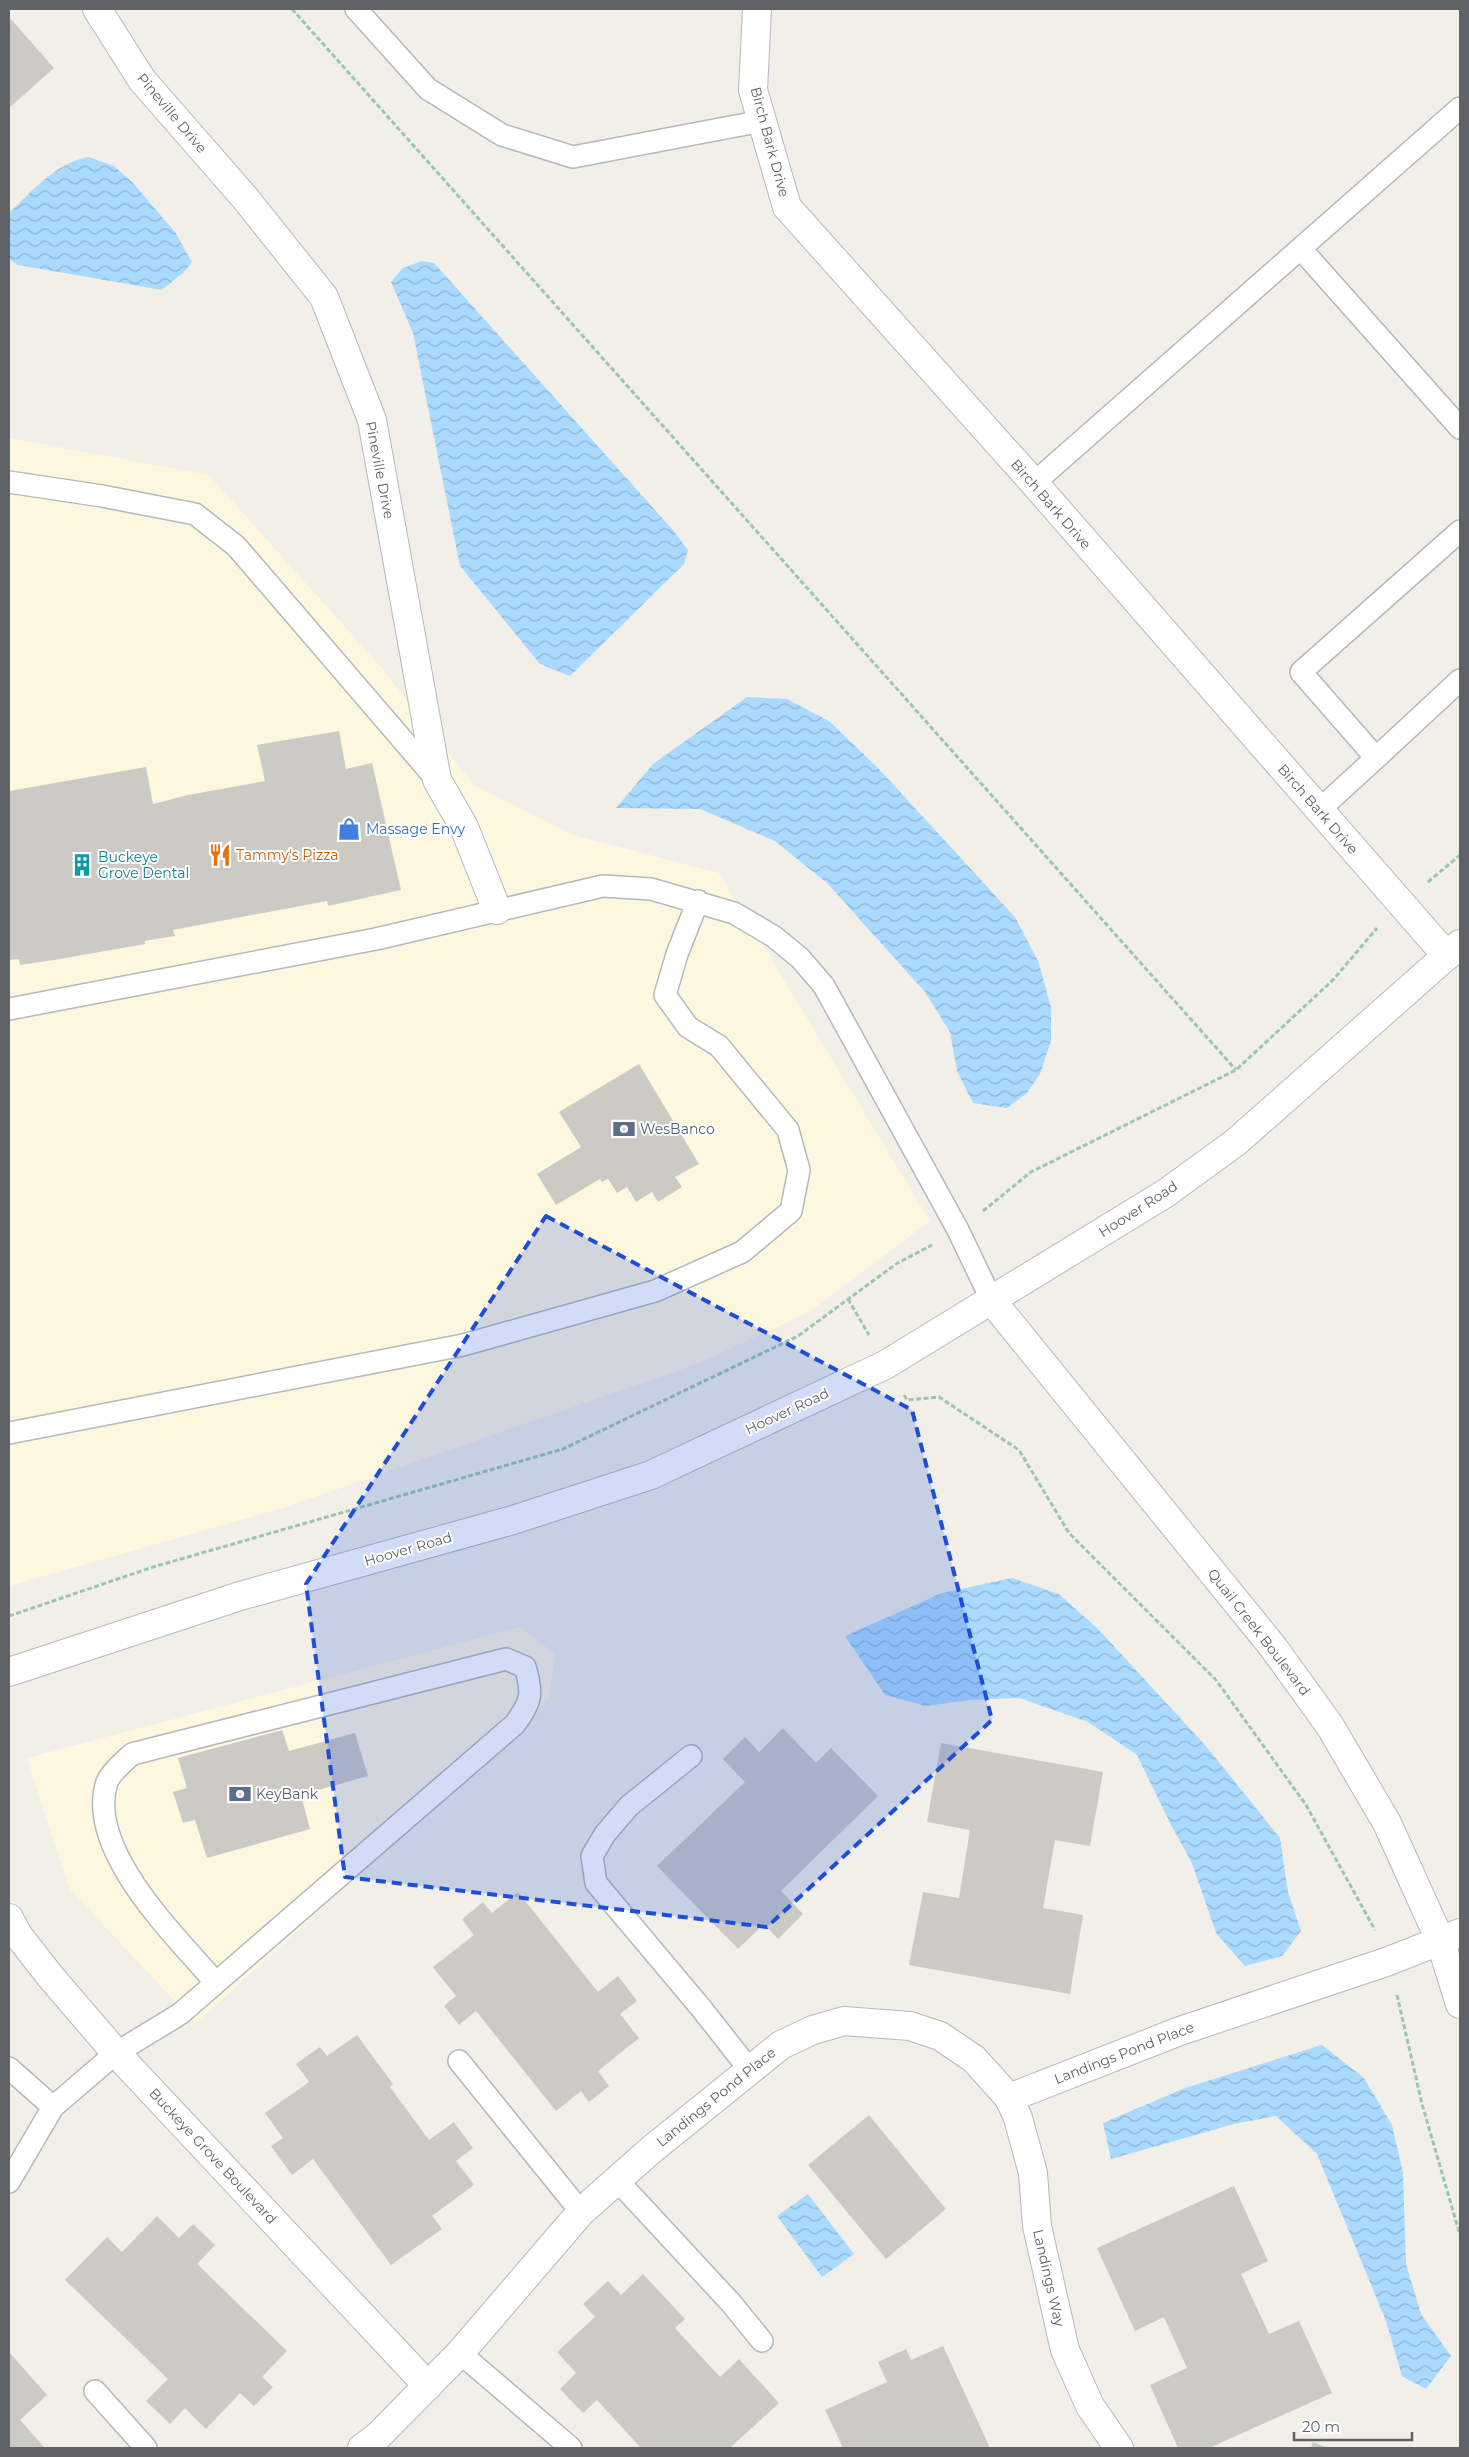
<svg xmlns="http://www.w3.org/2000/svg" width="1469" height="2457" font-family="Montserrat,sans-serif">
<defs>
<pattern id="water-waves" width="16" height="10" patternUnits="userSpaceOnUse" patternTransform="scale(1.25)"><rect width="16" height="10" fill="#aadaff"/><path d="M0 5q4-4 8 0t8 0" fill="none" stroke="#8eb4d2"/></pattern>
</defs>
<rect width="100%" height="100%" fill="#f1efe8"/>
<path fill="#fef7e0" d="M9,438L209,475L380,666L475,786L573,835L719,873L930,1221L809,1312L697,1364L286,1507L9,1586Z
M520,1627L555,1654L549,1699L196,2024L69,1888L27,1758Z"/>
<path fill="url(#water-waves)" d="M88,157L114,166L133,183L175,232L192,262L186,270L162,290L18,265L9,259V213C32,191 56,163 88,157Z
M422,261L434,263L672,529L688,550L684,564L570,676L540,664L460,566L413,333L391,282L403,268Z
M747,697L787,699L829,721L878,768L1015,917L1039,963L1051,1008V1041L1040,1074L1027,1093L1007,1108L973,1103L957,1071L950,1032L925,992L827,883L775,841L700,809L616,808L653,764Z
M1012,1578L1059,1594L1098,1629L1206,1746L1280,1838L1288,1892L1301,1931L1282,1956L1245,1966L1216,1933L1192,1863L1170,1823L1137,1755L1088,1722L1019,1698L969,1700L926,1706L885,1695L845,1636L942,1593Z
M1322,2045L1364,2078L1392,2125L1403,2173L1406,2264L1421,2314L1451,2356L1426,2389L1402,2376L1386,2321L1317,2154L1276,2116L1234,2124L1111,2159L1103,2123L1185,2088Z
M808,2194L854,2254L822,2277L777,2216Z"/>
<path fill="#cccac5" d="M9,17L54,68L9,108Z
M339,731L346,769L372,763L401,890L328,906L327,901L173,930L175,936L145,941V944L54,960L20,965L19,959L9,960V791L146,767L153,804L188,795L265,781L257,745Z
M639,1064L699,1164L675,1177L682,1187L658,1202L652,1192L636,1202L627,1187L617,1193L608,1179L602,1182L600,1179L556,1205L537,1174L581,1147L559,1112Z
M783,1728L816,1763L831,1748L878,1796L781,1891L803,1914L778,1939L764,1924L738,1949L657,1866L745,1782L723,1759L745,1737L759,1752Z
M282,1730L289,1751L355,1733L368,1776L301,1795L310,1829L207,1858L195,1820L183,1823L173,1792L187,1788L178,1758Z
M941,1743L1103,1772L1090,1846L1055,1840L1043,1908L1083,1915L1070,1994L909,1965L923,1892L959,1898L970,1830L927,1822Z
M518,1892L598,1992L618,1976L637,2001L620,2014L639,2038L598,2071L609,2086L589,2102L581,2091L556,2111L476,2011L459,2025L444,2006L456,1996L433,1967L474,1935L462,1919L483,1902L492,1913Z
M357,2035L393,2084L390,2087L429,2140L454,2122L473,2148L456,2161L474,2185L432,2216L442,2229L391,2265L313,2159L292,2175L271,2146L283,2138L265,2113L309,2082L296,2064L320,2047L327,2056Z
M869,2115L946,2209L886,2259L808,2165Z
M1234,2186L1268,2261L1241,2274L1269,2334L1299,2321L1332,2393L1209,2448H1178L1150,2385L1187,2368L1164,2317L1135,2331L1097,2248Z
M157,2216L179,2238L193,2224L215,2245L197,2264L287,2351L262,2377L273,2387L254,2406L240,2393L206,2429L185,2408L170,2424L146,2401L168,2379L65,2280L107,2237L122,2252Z
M643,2274L685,2319L675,2328L720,2377L739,2359L779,2403L730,2448H641L597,2400L583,2413L560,2389L576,2373L557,2352L595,2317L583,2304L608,2281L621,2295Z
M943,2346L990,2448H843L825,2410L887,2382L878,2362L906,2349L911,2360Z
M9,2352L47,2395L20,2420L45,2448H9Z
M1313,2442L1328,2448H1311Z"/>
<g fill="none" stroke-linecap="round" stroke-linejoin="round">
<defs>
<path id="service" d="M356,9L428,89L502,135L573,157L762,121
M1301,249L1460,428
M9,482L102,496L195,514L236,546L437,780
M1034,483L1460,108
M1376,758L1460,680
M1319,810L1376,758L1301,672L1460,531
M9,1009L376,939L603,886L651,889L734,913L773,936L800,958L824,986L958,1230L992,1301
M9,1433L463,1345L655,1291L742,1252L791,1211L799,1170L788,1130L719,1046L688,1027L665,995L677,954L698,901
M691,1756L629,1806L605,1834L592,1856L596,1883L701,2008L749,2069
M459,2061L581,2212
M9,2068L53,2107
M617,2180L731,2303L762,2341
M9,2182L53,2107L116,2053L180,2014L515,1724C532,1701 533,1693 525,1667L506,1659L132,1754C125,1761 111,1772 107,1782C85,1849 175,1935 215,1982
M460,2353L571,2448
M95,2391L146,2448"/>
<path id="minor" d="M97,9L142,80L245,198L324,297L372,420L437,780L464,827L497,910
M757,9L753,90L787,207L1034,483L1447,956
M9,1918L18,1935L50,1976L116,2053L428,2386
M1009,2098L1018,2118L1033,2173L1037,2226L1065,2350L1090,2406L1119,2448
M362,2448L377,2437L460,2353L581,2212L651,2150L781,2045L813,2030L844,2021L910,2026L940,2036L974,2059L1009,2098L1180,2031L1386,1962L1460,1933"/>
<path id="tertiary" d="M992,1301L1273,1647L1330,1726L1387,1823L1440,1940L1460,2004"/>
<path id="secondary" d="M9,1672L240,1596L513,1520L651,1475L885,1365L1166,1193L1236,1142L1460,944"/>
</defs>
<use href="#service" stroke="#b5b8bc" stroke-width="24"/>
<use href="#minor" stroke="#b5b8bc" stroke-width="30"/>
<use href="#tertiary" stroke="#b5b8bc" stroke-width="30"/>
<use href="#secondary" stroke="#b6babf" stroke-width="30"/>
<path stroke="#9cc7a9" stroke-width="3" stroke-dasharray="5 2.5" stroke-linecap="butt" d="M292,9L1236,1070
M1428,882L1460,855
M983,1211L1031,1172L1236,1070L1333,980L1377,928
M848,1299L869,1335
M904,1395L907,1400L939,1397L1019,1450L1069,1533L1216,1680L1306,1805L1375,1930
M9,1616L153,1567L563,1449L798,1336L896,1264L932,1245
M1397,1995L1422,2104L1460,2235"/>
<use href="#service" stroke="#fff" stroke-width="21"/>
<use href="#minor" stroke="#fff" stroke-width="28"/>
<use href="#tertiary" stroke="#fff" stroke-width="28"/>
<use href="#secondary" stroke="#fff" stroke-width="28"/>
</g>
<path fill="#1d4ed8" fill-opacity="0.2" stroke="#1d4ed8" stroke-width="4" stroke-dasharray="10 6" stroke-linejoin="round" d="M546,1216L912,1410L992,1720L767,1927L345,1877L306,1584Z"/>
<defs>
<symbol id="shop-bare" viewBox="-9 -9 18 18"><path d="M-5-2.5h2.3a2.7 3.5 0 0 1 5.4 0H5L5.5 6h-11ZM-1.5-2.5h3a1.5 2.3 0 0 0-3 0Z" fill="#3f7fe0" stroke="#fff" stroke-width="2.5" paint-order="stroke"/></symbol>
<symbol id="restaurant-bare" viewBox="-9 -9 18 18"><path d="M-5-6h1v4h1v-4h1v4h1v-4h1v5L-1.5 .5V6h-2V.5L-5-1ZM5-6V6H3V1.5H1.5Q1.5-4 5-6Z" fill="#e8710a" stroke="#fff" stroke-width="2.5" paint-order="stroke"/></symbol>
<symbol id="building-bare" viewBox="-9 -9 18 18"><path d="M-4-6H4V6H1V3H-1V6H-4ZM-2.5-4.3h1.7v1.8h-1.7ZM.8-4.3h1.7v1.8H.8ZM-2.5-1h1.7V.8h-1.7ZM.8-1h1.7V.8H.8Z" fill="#0f9aa8" stroke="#fff" stroke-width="2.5" paint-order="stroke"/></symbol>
<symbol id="bank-bare" viewBox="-9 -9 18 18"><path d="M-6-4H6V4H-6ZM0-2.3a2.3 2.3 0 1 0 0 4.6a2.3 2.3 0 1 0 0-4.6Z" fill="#5c6f8a" stroke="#fff" stroke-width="2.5" paint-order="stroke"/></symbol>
</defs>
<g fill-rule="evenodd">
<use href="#shop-bare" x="333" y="813" width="32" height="32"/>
<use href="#restaurant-bare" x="204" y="839" width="32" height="32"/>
<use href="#building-bare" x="66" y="849" width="32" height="32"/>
<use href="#bank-bare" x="608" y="1113" width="32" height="32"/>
<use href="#bank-bare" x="224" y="1778" width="32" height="32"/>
</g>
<g text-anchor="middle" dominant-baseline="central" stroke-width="4" stroke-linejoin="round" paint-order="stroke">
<g font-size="14" fill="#5f6368" stroke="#fff">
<text transform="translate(172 113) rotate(50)">Pineville Drive</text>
<text transform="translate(770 142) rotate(75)">Birch Bark Drive</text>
<text transform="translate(380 470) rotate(79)">Pineville Drive</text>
<text transform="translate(1051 504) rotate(49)">Birch Bark Drive</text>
<text transform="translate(1318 809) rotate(49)">Birch Bark Drive</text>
<text transform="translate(1138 1209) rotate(-33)">Hoover Road</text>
<text transform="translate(787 1411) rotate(-25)">Hoover Road</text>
<text transform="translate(408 1549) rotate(-16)">Hoover Road</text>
<text transform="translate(1259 1632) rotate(52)">Quail Creek Boulevard</text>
<text transform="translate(1124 2053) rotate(-21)">Landings Pond Place</text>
<text transform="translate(716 2097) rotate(-39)">Landings Pond Place</text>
<text transform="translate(213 2156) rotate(47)">Buckeye Grove Boulevard</text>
<text transform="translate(1049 2278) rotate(77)">Landings Way</text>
</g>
<g font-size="14" fill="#366cbe" stroke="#fff" text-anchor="start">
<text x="366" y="829">Massage Envy</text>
</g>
<g font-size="14" fill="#c56008" stroke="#fff" text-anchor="start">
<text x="236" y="855">Tammy's Pizza</text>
</g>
<g font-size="14" fill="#0d838f" stroke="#fff" text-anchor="start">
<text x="98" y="857">Buckeye<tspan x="98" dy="16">Grove Dental</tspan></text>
</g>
<g font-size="14" fill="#4e5e75" stroke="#fff" text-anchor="start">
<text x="640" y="1129">WesBanco</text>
<text x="256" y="1794">KeyBank</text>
</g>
</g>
<rect width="1469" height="2457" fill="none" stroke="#5f6368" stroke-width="20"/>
<path d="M1294 2432v8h118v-8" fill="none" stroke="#5f6368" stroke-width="2.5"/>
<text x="1302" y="2432" font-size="15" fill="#5f6368" stroke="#ffffff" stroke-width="4" paint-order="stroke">20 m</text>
</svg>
